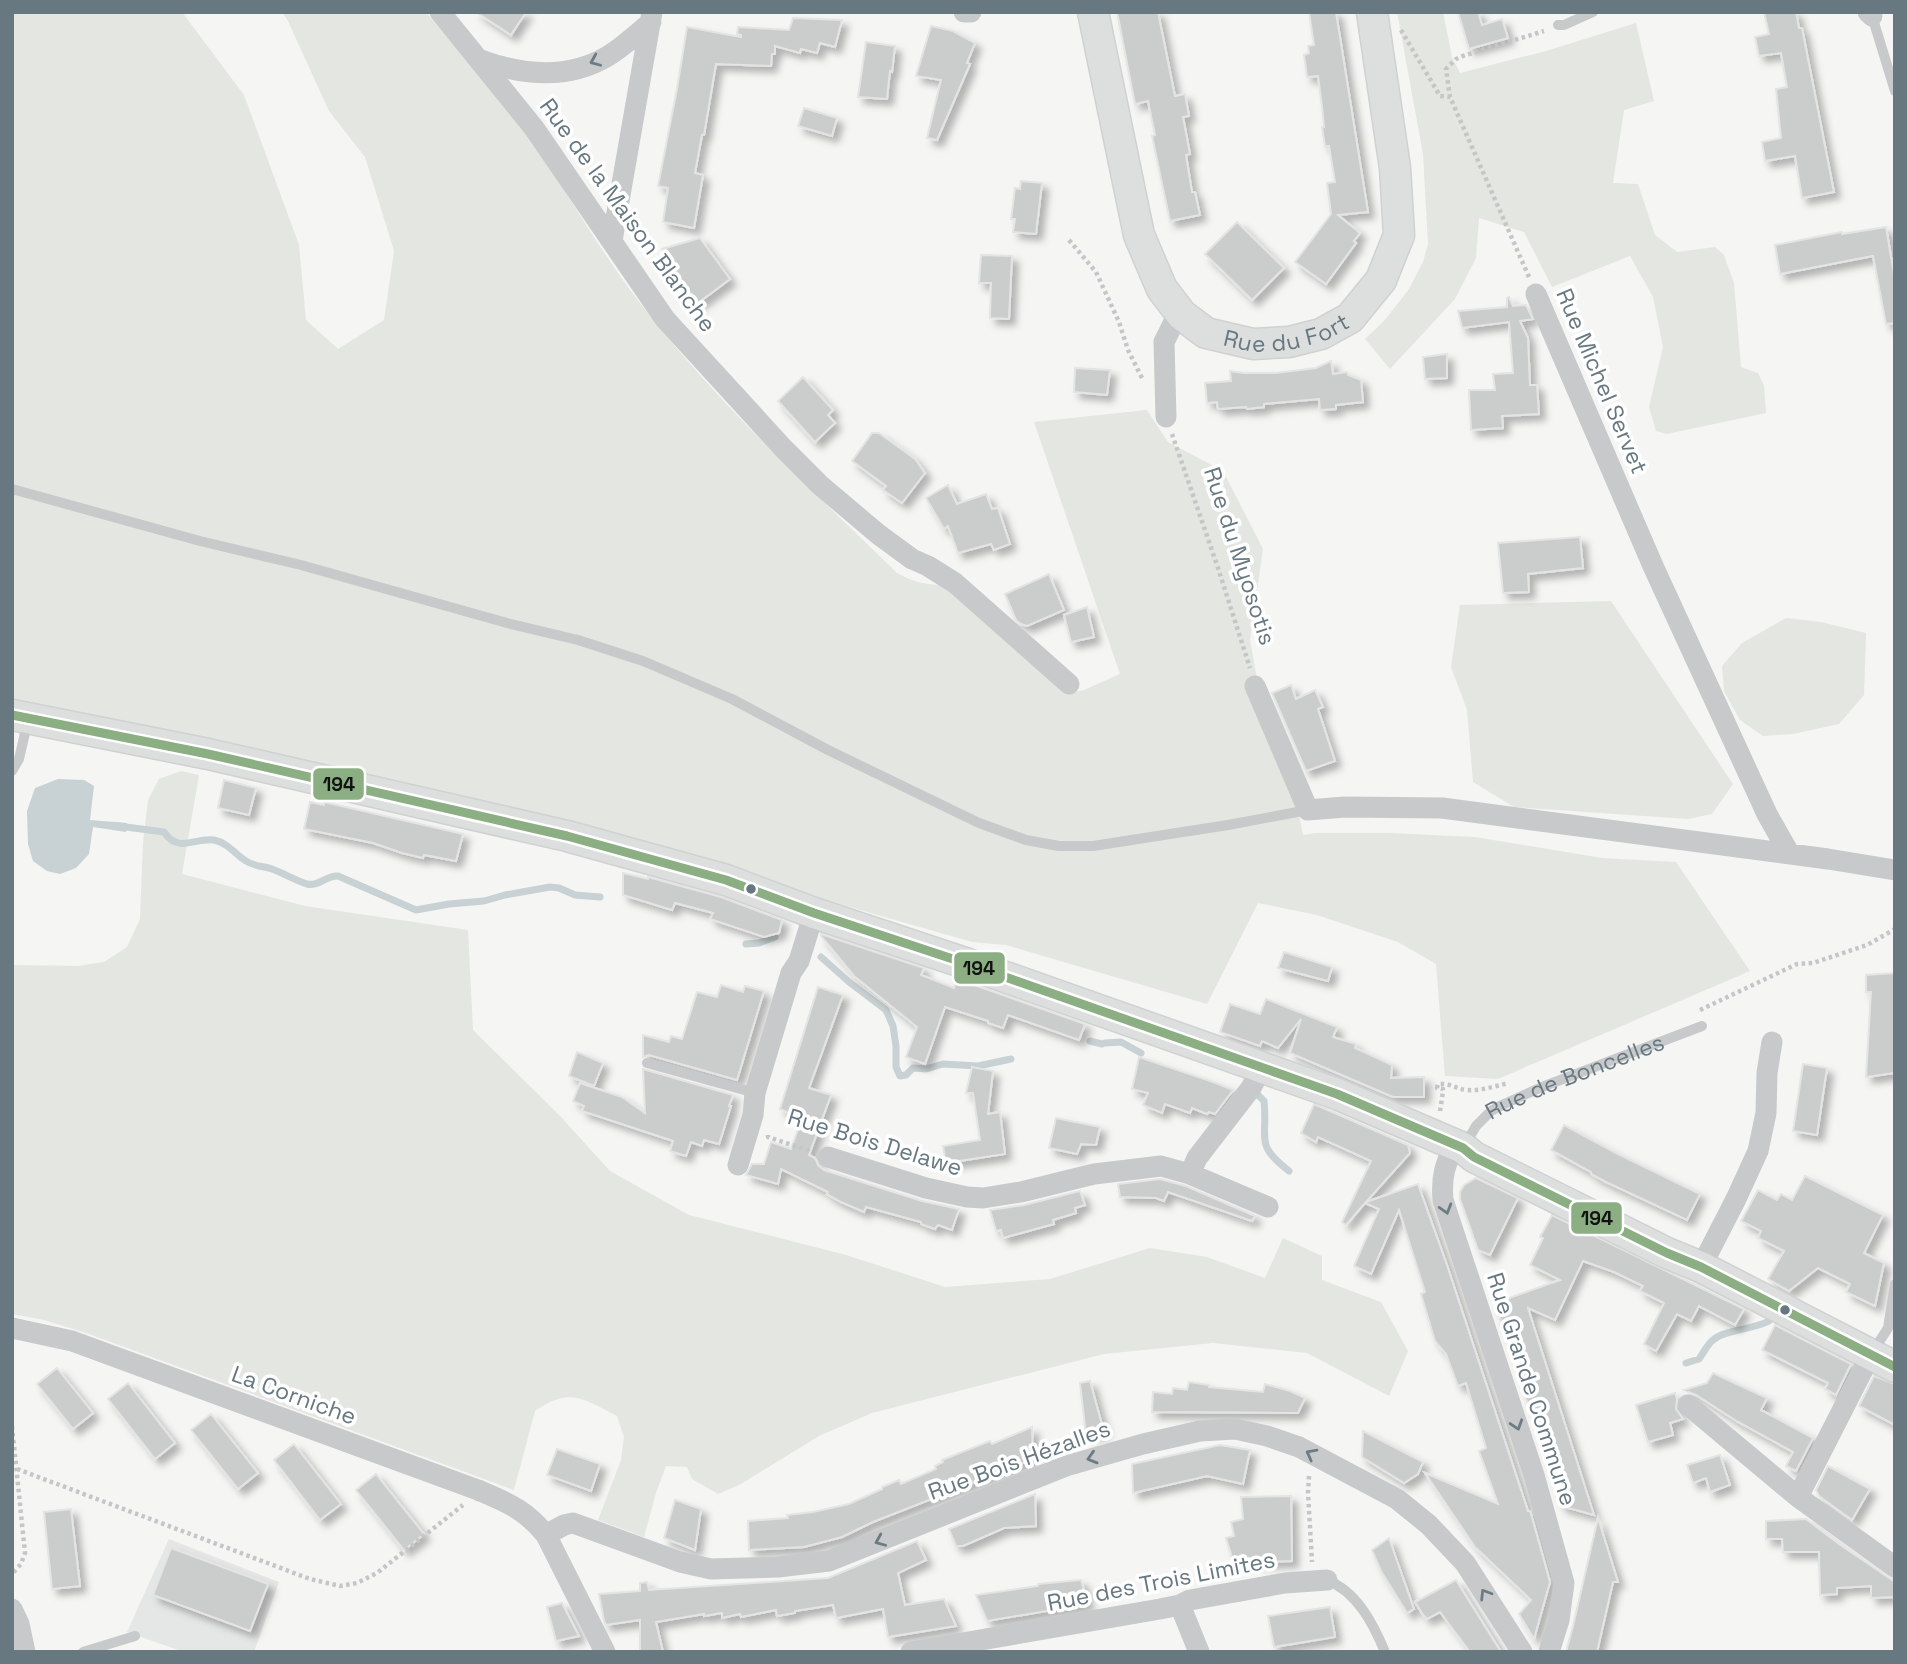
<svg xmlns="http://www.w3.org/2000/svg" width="1907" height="1664" font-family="'Space Grotesk',sans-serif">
<defs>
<filter id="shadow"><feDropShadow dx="6" dy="6" stdDeviation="3.5" flood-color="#0004"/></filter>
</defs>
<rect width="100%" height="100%" fill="#f5f5f4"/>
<path fill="#e5e6e6" d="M169,1539L279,1582L254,1652H184L127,1632Z"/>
<path fill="#e4e6e1" d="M12,12H182L244,95L299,245L306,320L338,349L384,320L394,251L365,157L329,111L287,19L282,12H426C458,51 495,91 524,131C565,187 598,249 640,303C716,402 809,487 897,573C913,582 926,585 944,585L1071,693L1084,690L1120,674L1034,422L1147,410L1168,442L1223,471L1263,549L1250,640L1257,679L1296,800L1303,835L1315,833H1389L1475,837L1602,858L1676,862L1750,971L1498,1079L1445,1076L1436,964L1398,942L1317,915L1258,903L1207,1004L1006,945L972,942L808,895L12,703Z
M1397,12H1443L1452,57L1460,73L1546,51L1636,23L1654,101L1624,110L1613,183L1638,184L1655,235L1677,252L1715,247L1724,255L1734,283L1741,367L1758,373L1764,386L1766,413L1667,434L1656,431L1649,407L1663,347L1653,297L1630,256L1552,287L1524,232L1479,218L1476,258L1455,299L1390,369L1365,339L1384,321L1409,289L1423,262L1428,244L1423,154Z
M1611,601L1733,784L1712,814L1688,819L1514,807L1473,782L1467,710L1451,667L1460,605Z
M1786,618L1821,622L1866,633L1864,695L1839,724L1793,734L1763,736L1740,720L1724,691L1722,666L1742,643Z
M181,771L199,775L182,874L305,906L468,930L473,1030L561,1117L610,1171L689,1215L846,1255L945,1287L1050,1279L1150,1248L1207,1257L1265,1278L1283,1238L1322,1256V1280L1381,1302L1408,1351L1389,1396L1307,1353L1213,1343L1104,1354L872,1413L819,1436L741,1484L718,1494L692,1479L687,1467L666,1466L656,1493L644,1537L598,1520L621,1460L624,1437L617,1416C583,1398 569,1387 535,1411L514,1490L86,1333L44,1320L12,1314V965L78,966L104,962L127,947L140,919L143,843L148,800L159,779Z"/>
<path fill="#c8d1d3" d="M58,779L84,780L94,786L90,820L127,823L126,832L93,827L89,854L76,868L60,874L47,871L33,861L28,844L27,811L35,788Z"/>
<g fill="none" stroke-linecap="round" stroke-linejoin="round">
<path stroke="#c8d1d3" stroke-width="7" d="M118,826L164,832C179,854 195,837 214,840C228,843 235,854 246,861C253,866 263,866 272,869C283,873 295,880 307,884C319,887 326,875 338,876L416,910L449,904L484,901L505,895L550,887L559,888L575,895L600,897
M746,944L759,943L775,937
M821,957L849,982L886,1010L893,1026L896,1046V1067L900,1076L906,1075L913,1068L926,1069L943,1064L978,1066L1011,1059
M1090,1041L1102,1044
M1105,1043L1121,1042L1141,1053
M1258,1095L1264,1101C1268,1140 1254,1144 1289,1171
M1686,1363L1699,1359C1704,1352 1707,1345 1713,1340C1727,1329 1752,1330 1769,1321"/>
</g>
<path fill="#cbcdcd" stroke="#e4e4e4" stroke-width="2" filter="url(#shadow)" d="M476,12H526L511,35Z
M1117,12H1158L1175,96L1185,94L1189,116L1183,117L1190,154L1186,155L1192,192H1195L1200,215L1170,221L1152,136L1155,135L1148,101L1135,104Z
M1309,12H1336L1368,212L1338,215L1360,233L1354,241L1356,243L1326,284L1295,262L1331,214L1327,183L1335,182L1329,146H1325L1322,127H1324L1322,106L1318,76L1307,77L1304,55L1309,53L1308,46L1314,45Z
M1458,12H1478L1482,25L1502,19L1508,38L1469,49Z
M1764,12H1796L1799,28H1802L1834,192L1802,198L1795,156L1765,161L1762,142L1781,138L1776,89L1787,87L1781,53L1759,56L1755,37L1769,34Z
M793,18L842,20L835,47L820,43L817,53L801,49L800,53L775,46V54H772L771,66L716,64L704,135H702L695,173L703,175L694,228L663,222L668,188L658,186L677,89L687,27L741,37V35L737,34L738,27L789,30Z
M931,26L953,31L975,43L967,63L970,64L937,140L927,138L941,80L916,76Z
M866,42L895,46L892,72L890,71L887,99L858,97Z
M804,108L837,118L832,136L798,126Z
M1021,181L1042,183L1036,234L1013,232L1015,219H1011L1015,188L1020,189Z
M1237,222L1284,268L1252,300L1205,254Z
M1886,227L1895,280V323L1886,324L1873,256L1780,274L1775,245L1842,232V234Z
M700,238L730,279L698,303L667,262L662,249Z
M981,255L1012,256L1009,319L990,318L991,283H979Z
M1509,297L1513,306L1526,305L1533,319L1520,321L1528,338L1530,385H1537L1539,414L1502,416L1503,428L1471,430L1469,390H1495L1493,374L1513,373L1509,322L1462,328L1458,311L1507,307V298Z
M1447,354V378L1425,379L1423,357Z
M1331,361L1333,374L1347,372L1348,375L1361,380L1363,402L1336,405V409L1320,410L1319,399L1264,404V407L1247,409L1246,407L1218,409L1217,402L1207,403L1205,383L1231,381L1230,371L1244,373H1276L1316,368Z
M1075,368L1110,370L1107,395L1074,392Z
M803,377L833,410L828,415L835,423L815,442L778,401Z
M872,433H879L915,459L925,473L902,503L883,490L886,486L852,461Z
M948,485L957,504L986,494L992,509L998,508L1010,544L994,550L991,544L958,553L948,526L944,529L926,498Z
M1580,537L1583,568L1528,574L1529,592L1503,593L1498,543Z
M1049,574L1064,610L1027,626L1021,624L1016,620L1005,594Z
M1087,607L1094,637L1071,642L1064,615Z
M1291,685L1296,699L1315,690L1323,707L1318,709L1335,761L1306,771L1272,693Z
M224,780L256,788L249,815L218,808Z
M310,802L324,805V802L463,834L456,861L424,855L423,858L402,853L373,843L304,829Z
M623,873L648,879V877L721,897L782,920L779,933L764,937L710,919L713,913L675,903L672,910L623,895Z
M821,934L924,968L921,975L954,988L957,979L1085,1024L1079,1040L1008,1015L1003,1028L988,1023V1021L945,1007L925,1064L906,1057L917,1027L854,976L821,936Z
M1284,952L1332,967L1328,981L1278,968Z
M1895,973V1073L1866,1077L1871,992H1866V975Z
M721,985L743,992L745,986L764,991L737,1080L649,1055L643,1057V1035L669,1042L671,1036L682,1039L697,992L717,997Z
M818,987L843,995L809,1088L831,1095L809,1155L815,1158L818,1165L824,1170L922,1201L959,1209L952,1230L938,1225L935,1229L921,1224V1222L866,1207L864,1212L841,1202L827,1194L828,1192L781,1169L778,1184L746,1175L752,1164H764L771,1142L791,1149L802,1118L780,1109Z
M1266,999L1337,1027L1333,1037L1356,1044L1355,1048L1392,1065L1391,1078L1424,1077V1097H1393L1290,1053L1301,1019L1278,1048L1262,1041L1260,1046L1220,1032L1230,1004L1260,1014Z
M577,1052L603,1063L594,1086L569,1076Z
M1139,1057L1216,1083L1233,1090L1215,1114L1209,1112L1207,1114L1192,1108L1190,1113L1165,1104L1162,1113L1143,1105L1148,1093L1132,1089Z
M1803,1064L1827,1068L1817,1135L1793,1131Z
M972,1067L993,1071L988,1114L1000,1112L1005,1154L946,1163L943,1146L980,1140L973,1093H966Z
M643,1069L733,1095L729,1106H731L719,1144L704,1140L702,1146L691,1142L686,1156L670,1151L673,1141L582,1111L584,1106L573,1101L580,1083L622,1097L645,1113Z
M1314,1104L1408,1145L1410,1153L1366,1202L1418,1184L1448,1268L1528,1511H1530L1533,1521L1550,1582L1534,1639L1519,1614L1531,1600L1475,1547L1425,1473L1498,1504L1479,1451L1486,1448L1466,1383L1458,1386L1446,1354L1435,1341L1421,1294L1425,1292L1399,1210L1371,1274L1354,1266L1379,1209L1365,1203L1346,1225L1342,1222L1371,1161L1318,1137L1316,1142L1301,1133Z
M1056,1118L1100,1127L1096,1145L1081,1144L1077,1154L1049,1148Z
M1564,1125L1618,1154L1700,1194L1687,1220L1606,1182L1591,1174V1172L1551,1150Z
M1805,1176L1883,1215L1864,1253L1884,1263L1875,1306L1846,1292L1850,1284L1818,1268L1789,1291L1768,1279L1784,1251L1758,1238L1761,1231L1741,1221L1758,1190L1777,1200L1781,1194L1792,1200Z
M1476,1178L1518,1198L1490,1255L1478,1250L1460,1199V1192L1464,1185Z
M1160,1179L1186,1186L1255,1216L1252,1221L1168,1192L1164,1201L1156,1198L1120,1197L1118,1184Z
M1080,1191L1085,1205L1075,1208L1076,1213L1053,1220L1054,1224L1003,1238L1001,1230L996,1231L990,1210L1024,1205Z
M1552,1215L1744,1309L1735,1325L1699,1306L1691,1321L1677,1314L1656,1351L1644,1344L1664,1303L1640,1291L1643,1286L1614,1272L1583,1261L1555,1320L1528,1308L1594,1515L1561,1506L1495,1303L1560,1280L1530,1265L1543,1238L1540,1237Z
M1775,1325L1851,1364L1836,1395L1825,1389L1828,1383L1762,1350Z
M57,1368L93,1413L73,1429L37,1384Z
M1713,1373L1767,1398L1761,1410L1813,1438L1796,1471L1786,1466L1793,1452L1738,1422L1696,1395L1684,1390L1707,1383Z
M1874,1376L1895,1384V1425L1859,1406Z
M1090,1381L1104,1432L1086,1435L1080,1383Z
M1189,1382L1209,1385V1387L1263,1392L1265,1384L1290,1391L1305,1398L1298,1413L1152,1412L1153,1392L1172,1394L1173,1388L1187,1390Z
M128,1383L175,1443L155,1459L108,1399Z
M1675,1393L1677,1399L1676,1409L1683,1419L1670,1423L1673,1435L1648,1442L1636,1405Z
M211,1414L258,1473L238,1489L191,1430Z
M1032,1427L1033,1459L873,1522L842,1537L804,1547L749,1550L748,1521L788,1518L787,1515L813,1512L849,1504L882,1489V1487L899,1480L901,1484L936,1469L935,1466L943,1462L942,1460L990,1441L992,1444Z
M1363,1431L1423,1462L1418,1474L1404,1483L1362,1457Z
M294,1444L341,1504L320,1520L274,1460Z
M1220,1445L1250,1450L1243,1484L1207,1476L1133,1493L1132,1464Z
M557,1449L600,1464L591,1491L547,1475Z
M1720,1455L1730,1485L1710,1492L1706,1478L1693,1483L1687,1465Z
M1828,1466L1870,1489L1852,1520L1819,1496L1816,1490Z
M376,1474L424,1534L404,1550L356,1490Z
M1035,1494L1036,1526L1004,1528L963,1546H956L949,1529Z
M1291,1496L1292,1561L1258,1562V1558L1233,1560L1226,1538L1234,1536L1231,1522L1243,1519L1241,1497Z
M675,1500L701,1509L695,1550L664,1538Z
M71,1509L80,1586L52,1589L44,1512Z
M1598,1518L1618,1582H1613L1597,1652H1566L1573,1626Z
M1806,1519L1839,1544L1895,1582V1597L1871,1598V1586L1837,1588V1594L1820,1595L1819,1552H1783L1782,1539H1766V1521Z
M1389,1538L1414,1609L1407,1613L1381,1571L1372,1550Z
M917,1541L926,1560L898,1573L905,1605L944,1599L956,1626L888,1637L883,1609L836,1618L833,1605L795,1611V1613L777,1616L776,1610L741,1617L740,1614L722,1618V1613L704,1616V1614L656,1622L663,1652H640V1620L606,1625L604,1621L599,1594L640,1591V1583L647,1582L649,1590L828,1578Z
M171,1548L268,1584L250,1631L153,1595Z
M1081,1580L1088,1604L987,1621L976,1595L1038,1586V1584Z
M1456,1580L1501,1652H1470L1440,1612L1427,1619L1423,1615L1415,1602Z
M562,1603L579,1636L556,1641L547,1607Z
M1330,1607L1335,1637L1274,1647L1268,1616Z"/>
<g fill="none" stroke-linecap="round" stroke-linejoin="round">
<defs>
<g id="secondary">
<path id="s2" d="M1093,12L1139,235L1162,289L1182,315L1206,333L1253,344L1289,342L1321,334L1350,318L1381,280L1399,235L1395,168L1372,12"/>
<path d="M12,715L208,754L567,836L726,880L814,913L977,967L1337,1094L1463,1148L1474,1157L1667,1253L1701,1267L1895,1367"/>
</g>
</defs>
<use href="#secondary" stroke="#d0d1d2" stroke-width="33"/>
<path stroke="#c5c6c7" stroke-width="4.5" stroke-dasharray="3.5 3.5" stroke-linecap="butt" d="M1401,30L1440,96L1450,97
M1069,240L1096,272L1119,322L1128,350L1142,378
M1529,277L1450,97L1446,69L1456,59L1463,56L1544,31
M1172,434L1218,568L1250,668
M1700,1010L1797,964L1813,963L1867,945L1895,929
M1440,1111L1443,1092V1089L1437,1088L1438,1084C1452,1083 1455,1089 1467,1090C1481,1091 1495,1086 1509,1083
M768,1135V1137L810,1151
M12,1426L25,1553L21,1564L12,1574
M17,1469L310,1579L340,1586L357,1583L377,1573L463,1505
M1309,1476L1308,1493L1312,1562"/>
<g stroke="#c7c9ca" stroke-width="10">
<path d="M1872,16L1895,91"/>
<path d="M1558,25H1564L1593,12"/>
<path d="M12,489L200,541L301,565L507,623L578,640L643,661L732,699L828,750L979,823L1026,840L1059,846H1093L1228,825L1308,810"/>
<path d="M12,771L19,759L28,720"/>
<path d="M647,1063L755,1093"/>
<path id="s1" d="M1464,1147L1476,1126L1491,1111L1502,1105L1542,1087L1702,1026"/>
<path d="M1872,1353L1888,1328L1895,1284"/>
<path d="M1327,1580C1357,1592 1373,1623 1385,1652"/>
<path d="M83,1652L135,1636"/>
</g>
<path stroke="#c7c9ca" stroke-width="21" d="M440,12L534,128L665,319L784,449L820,485L878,534L912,559L928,566L955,583L1069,684
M964,12H971
M1868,12L1872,16
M481,60C522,75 568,80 608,56C623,47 637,34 651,22
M612,241L652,12
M1536,294L1653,566L1767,814L1789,853
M1166,417L1164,342L1173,324L1182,315
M1255,686L1308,810L1345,807L1442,808L1828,859L1895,870
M1455,1144C1445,1165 1441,1176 1443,1200L1534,1475L1564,1583L1559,1620L1549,1652
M828,1157L926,1188L967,1197L983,1198L1021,1192L1094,1174L1161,1166L1190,1174L1268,1207
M738,1165L753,1115L755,1093L791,973L799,961L814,913
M1190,1174L1197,1158L1251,1088L1262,1067
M1701,1267L1736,1199L1758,1151L1766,1113L1767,1073L1772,1042
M12,1328L72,1341L478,1490C508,1503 525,1509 546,1535L605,1652
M1688,1405L1798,1497L1895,1567
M1798,1497L1871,1354
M546,1535L564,1525L573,1523L680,1562L711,1569L778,1567L829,1561L1066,1466L1143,1444L1200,1431L1235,1429L1267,1436L1299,1447L1397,1499L1429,1525L1465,1563L1522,1652
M1180,1605L1199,1652
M12,1609L19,1624L25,1652
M911,1652L1160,1609L1180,1605L1190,1600L1285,1583L1327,1580"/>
<use href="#secondary" stroke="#dddede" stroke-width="30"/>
<defs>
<path id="bus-1" d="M12,715L208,754L567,836L726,880L814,913L977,967L1337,1094L1463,1148L1474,1157L1667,1253L1701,1267L1895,1367"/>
</defs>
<use href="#bus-1" stroke="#fff" stroke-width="14"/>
<use href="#bus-1" stroke="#8bae83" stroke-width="9"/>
</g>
<defs><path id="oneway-chevron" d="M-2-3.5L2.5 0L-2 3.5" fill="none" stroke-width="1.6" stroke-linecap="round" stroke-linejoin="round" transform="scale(1.75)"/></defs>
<g stroke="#6c7c85">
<use href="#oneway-chevron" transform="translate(595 61) rotate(157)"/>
<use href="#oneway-chevron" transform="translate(1446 1209) rotate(73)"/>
<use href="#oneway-chevron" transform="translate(1517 1425) rotate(72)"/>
<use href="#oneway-chevron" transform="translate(1311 1454) rotate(-152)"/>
<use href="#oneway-chevron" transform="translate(1092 1458) rotate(163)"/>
<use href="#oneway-chevron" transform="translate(880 1541) rotate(157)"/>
<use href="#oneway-chevron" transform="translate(1485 1594) rotate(-122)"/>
</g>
<g fill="#677881" stroke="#fff" stroke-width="2.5">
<circle cx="751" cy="889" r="6"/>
<circle cx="1785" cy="1310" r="6"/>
</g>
<g text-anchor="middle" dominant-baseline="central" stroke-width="7" stroke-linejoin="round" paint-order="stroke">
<g font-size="23" fill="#677881" stroke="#fff">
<text transform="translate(628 215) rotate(54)">Rue de la Maison Blanche</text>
<text stroke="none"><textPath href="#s2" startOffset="432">Rue du Fort</textPath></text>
<text transform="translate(1602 381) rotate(67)">Rue Michel Servet</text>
<text transform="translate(1240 556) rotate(72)">Rue du Myosotis</text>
<text stroke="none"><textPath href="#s1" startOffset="136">Rue de Boncelles</textPath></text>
<text transform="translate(875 1142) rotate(17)">Rue Bois Delawe</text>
<text transform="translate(1532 1389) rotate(72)">Rue Grande Commune</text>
<text transform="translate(294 1395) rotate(20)">La Corniche</text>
<text transform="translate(1019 1460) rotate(-20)">Rue Bois Hézalles</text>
<text transform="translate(1161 1581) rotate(-11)">Rue des Trois Limites</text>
</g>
</g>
<g stroke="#fff" stroke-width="2.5">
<rect x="312" y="767" width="53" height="34" rx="7" fill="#8bae83"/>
<rect x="953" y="951" width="53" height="34" rx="7" fill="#8bae83"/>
<rect x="1570" y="1201" width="53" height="34" rx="7" fill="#8bae83"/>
</g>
<g font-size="19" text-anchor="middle" font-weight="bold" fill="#111">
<text x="339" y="791">194</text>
<text x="979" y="975">194</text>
<text x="1597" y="1225">194</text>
</g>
<rect width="1907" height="1664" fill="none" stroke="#677881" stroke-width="28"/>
</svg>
